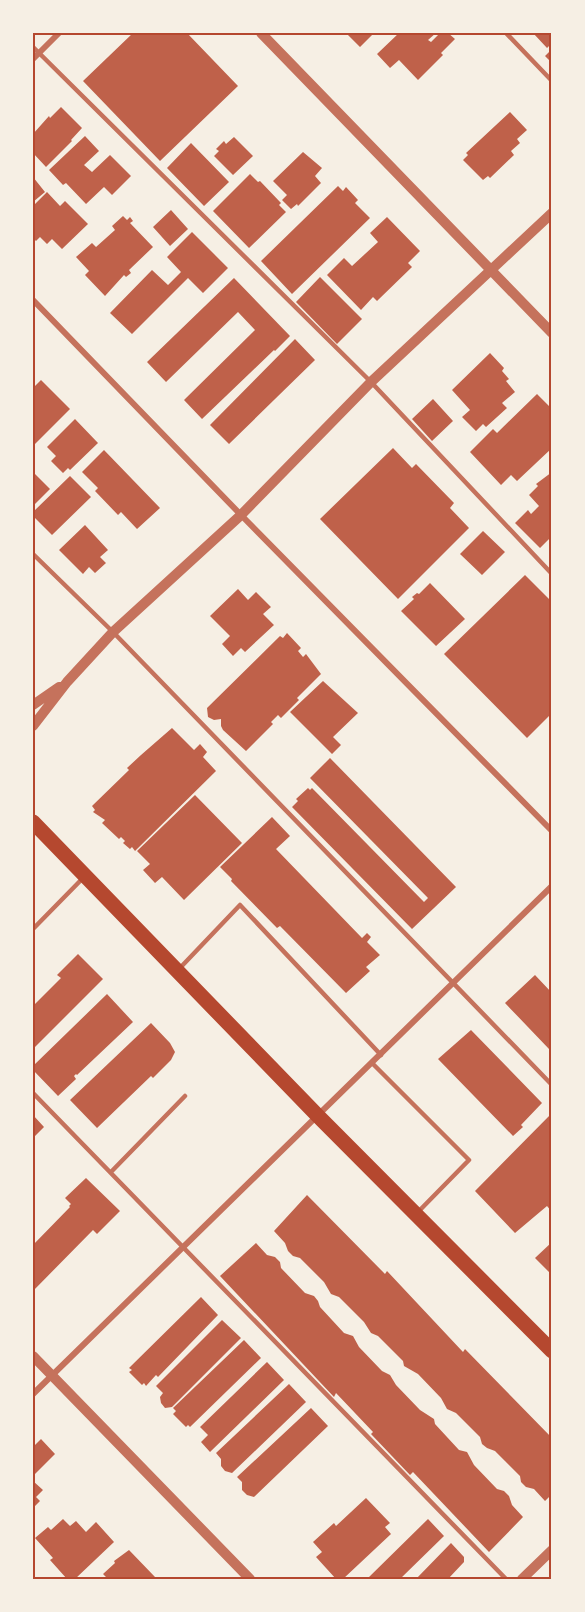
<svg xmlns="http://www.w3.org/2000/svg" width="585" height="1612" font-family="'Noto Sans',sans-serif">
<rect width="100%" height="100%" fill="#f6efe4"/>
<path fill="#bf614a" d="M133,33H187L238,86L160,161L83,81Z
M346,33H374L360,47Z
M399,33H436L428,40L431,42L440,33H448L455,39L441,53L443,55L418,80L399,60L390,68L377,54Z
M533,33H552V43L547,48Z
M552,49V63L545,56Z
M61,107L82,128L71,140L72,141L46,167L33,153V134L49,116L50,118Z
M510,112L527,130L517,139L520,143L511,151L514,155L490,178L488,176L483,180L463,160L468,155L466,153Z
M85,136L99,151L84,165L92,172L110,155L131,176L112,195L104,187L86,204L66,183L63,185L49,170Z
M234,137L253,156L233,175L214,156L219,151L216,149L224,141L226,144Z
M191,143L229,182L204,206L167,168Z
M303,152L322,168L315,176L321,183L298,206L297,204L291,209L282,200L287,195L273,181Z
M250,174L258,182L260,181L281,203L279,205L286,212L249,248L213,211Z
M33,177L45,192L33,202Z
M338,186L343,191L346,187L358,200L355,203L370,218L292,294L261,261Z
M47,192L60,206L65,201L88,224L62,249L52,239L47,244L40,237L36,241L33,238V206Z
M171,210L188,229L170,246L153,227Z
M123,216L127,220L130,217L133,221L130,223L153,247L129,270L131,273L126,277L124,275L105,296L85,275L89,271L76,257L92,243L96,247L115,230L112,226Z
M387,217L420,251L408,263L412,267L377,301L373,297L361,310L327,275L344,258L352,266L378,242L370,233Z
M192,232L228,268L203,293L188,278L132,334L110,313L152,270L168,285L181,272L167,257Z
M320,277L362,319L337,344L296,302Z
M234,278L290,336L275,351L274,350L202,419L184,400L255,330L238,312L166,382L147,362Z
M295,339L315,360L229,444L210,425Z
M490,353L504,368L502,371L509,379L506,381L515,392L502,403L507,408L486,427L483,424L476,431L462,417L470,410L452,390Z
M41,380L70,409L33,446V388Z
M537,394L552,409V448L517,481L511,475L501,485L470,452L493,429L497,433Z
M433,399L453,421L432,441L412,419Z
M75,419L98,443L70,470L68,468L63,473L51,461L56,456L47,447Z
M393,448L412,468L416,464L454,503L450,508L469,528L398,599L320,519Z
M104,450L160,508L137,529L121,512L118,515L95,491L98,488L82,472Z
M33,472L50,489L33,506Z
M552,472V536L540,548L515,523L528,510L531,514L539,506L529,495L538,486L536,484Z
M70,476L91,497L52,535L33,516V512Z
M85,525L108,550L100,557L106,563L95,573L89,567L83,574L59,550Z
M483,531L505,552L482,575L460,554Z
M525,575L552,602V713L527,738L444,654Z
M430,583L465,619L436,646L401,611L414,599L412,597L417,593L419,594Z
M238,589L248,600L256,592L271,607L263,614L274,625L245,652L241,648L233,656L222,644L230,636L210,616Z
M287,633L301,648L298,651L303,657L306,654L321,674L297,698L299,700L281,718L278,715L271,722L273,724L246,751L223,730L221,726V719L214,720L208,717L207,708L280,636L283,638Z
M323,681L358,713L333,737L341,745L332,754L290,712Z
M172,728L194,750L200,744L207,752L203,757L216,771L135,851L132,847L130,849L123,843L125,841L121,837L119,839L102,823L105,820L93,812L95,810L92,806L129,770L127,768L141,755Z
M330,758L456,887L412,929L292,807L298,801L296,799L308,788L310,790L312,788L424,902L428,898L310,778Z
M195,795L242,843L184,900L162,877L155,883L143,870L150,864L137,851Z
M272,817L290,836L276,849L362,938L367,933L371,937L367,942L380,955L366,967L370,971L346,993L280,926L277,928L231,881L232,879L220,867Z
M78,954L103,979L33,1049V1006L61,978L57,975Z
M535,975L552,993V1046L549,1049L505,1003Z
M107,994L133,1022L77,1075L76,1074L74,1076L76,1079L58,1096L33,1070V1066Z
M151,1023L170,1043L175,1052L171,1060L153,1078L151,1076L97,1128L70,1100Z
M471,1030L542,1103L521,1125L523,1127L513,1136L438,1059Z
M552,1113V1212L547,1206L515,1233L475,1191Z
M33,1115L44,1127L33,1138Z
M86,1178L120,1211L97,1234L93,1230L33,1291V1245L70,1207L69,1206L71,1204L65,1198Z
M307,1195L385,1274L387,1271L463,1352L465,1349L552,1438V1494L545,1501L534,1489L526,1487L521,1482L520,1476L495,1451L487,1448L482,1444L480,1437L456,1413L447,1409L441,1398L418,1374L404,1366L403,1361L378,1336L371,1333L364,1322L339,1297L331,1294L324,1282L300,1258L293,1256L288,1251L285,1243L274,1231Z
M552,1242V1275L535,1258Z
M256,1243L267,1255L275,1257L280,1262L281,1268L305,1293L314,1296L318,1301L320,1307L344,1333L353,1336L359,1347L382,1371L390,1375L396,1385L420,1410L434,1419L435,1424L459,1450L467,1452L474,1465L497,1489L504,1491L509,1496L512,1505L523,1517L489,1552L413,1472L410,1475L371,1434L373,1432L336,1393L334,1397L220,1276Z
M201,1297L218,1315L158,1377L156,1375L146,1386L144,1383L142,1385L129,1372L132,1370L129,1368Z
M222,1320L241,1338L172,1407L165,1408L161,1403L160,1397L163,1393L156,1386Z
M244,1340L261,1358L190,1427L188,1425L186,1427L173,1414L176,1411L173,1408Z
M267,1362L284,1380L210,1452L201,1442L208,1435L200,1427Z
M289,1384L306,1402L232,1473L225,1471L221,1466V1459L216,1453Z
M311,1408L328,1426L254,1497L247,1495L242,1490V1482L237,1477Z
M41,1439L55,1454L33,1476V1447Z
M33,1481L43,1490L36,1497L40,1501L35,1506L33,1504Z
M366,1498L390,1523L385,1527L391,1534L343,1579H336L316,1557L322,1552L313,1542L334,1523L336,1526Z
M63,1519L70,1526L76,1521L86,1532L96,1522L114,1542L75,1579H67L50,1560L53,1558L35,1538L48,1527L51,1530Z
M428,1519L444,1536L400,1579H367Z
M451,1543L464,1557V1562L448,1579H416Z
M129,1550L155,1577L154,1579H108L103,1574L115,1563L114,1561Z"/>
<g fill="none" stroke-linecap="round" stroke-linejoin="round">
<path stroke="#c5725c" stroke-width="4.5" d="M506,33L552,81
M33,47L371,382L552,574
M33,554L113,632L552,1085
M33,929L83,878
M179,969L240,905L381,1055
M372,1063L469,1160L418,1212
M33,1093L506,1579
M111,1172L185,1096"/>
<path stroke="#c5725c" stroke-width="6" d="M33,59L59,33
M33,300L241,515L552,831
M33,1394L552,886"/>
<path stroke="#c5725c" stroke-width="10" d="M261,33L552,333
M33,705L59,687
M33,726L67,682L113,632L241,515L371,382L552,213
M33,1356L250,1579
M522,1579L552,1550"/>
<path stroke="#b5482f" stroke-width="15" d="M33,822L317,1115L552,1351"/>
</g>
<rect width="585" height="1612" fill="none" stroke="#f6efe4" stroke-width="69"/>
<rect x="34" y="34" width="516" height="1544" fill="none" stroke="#b5482f" stroke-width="2"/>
</svg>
